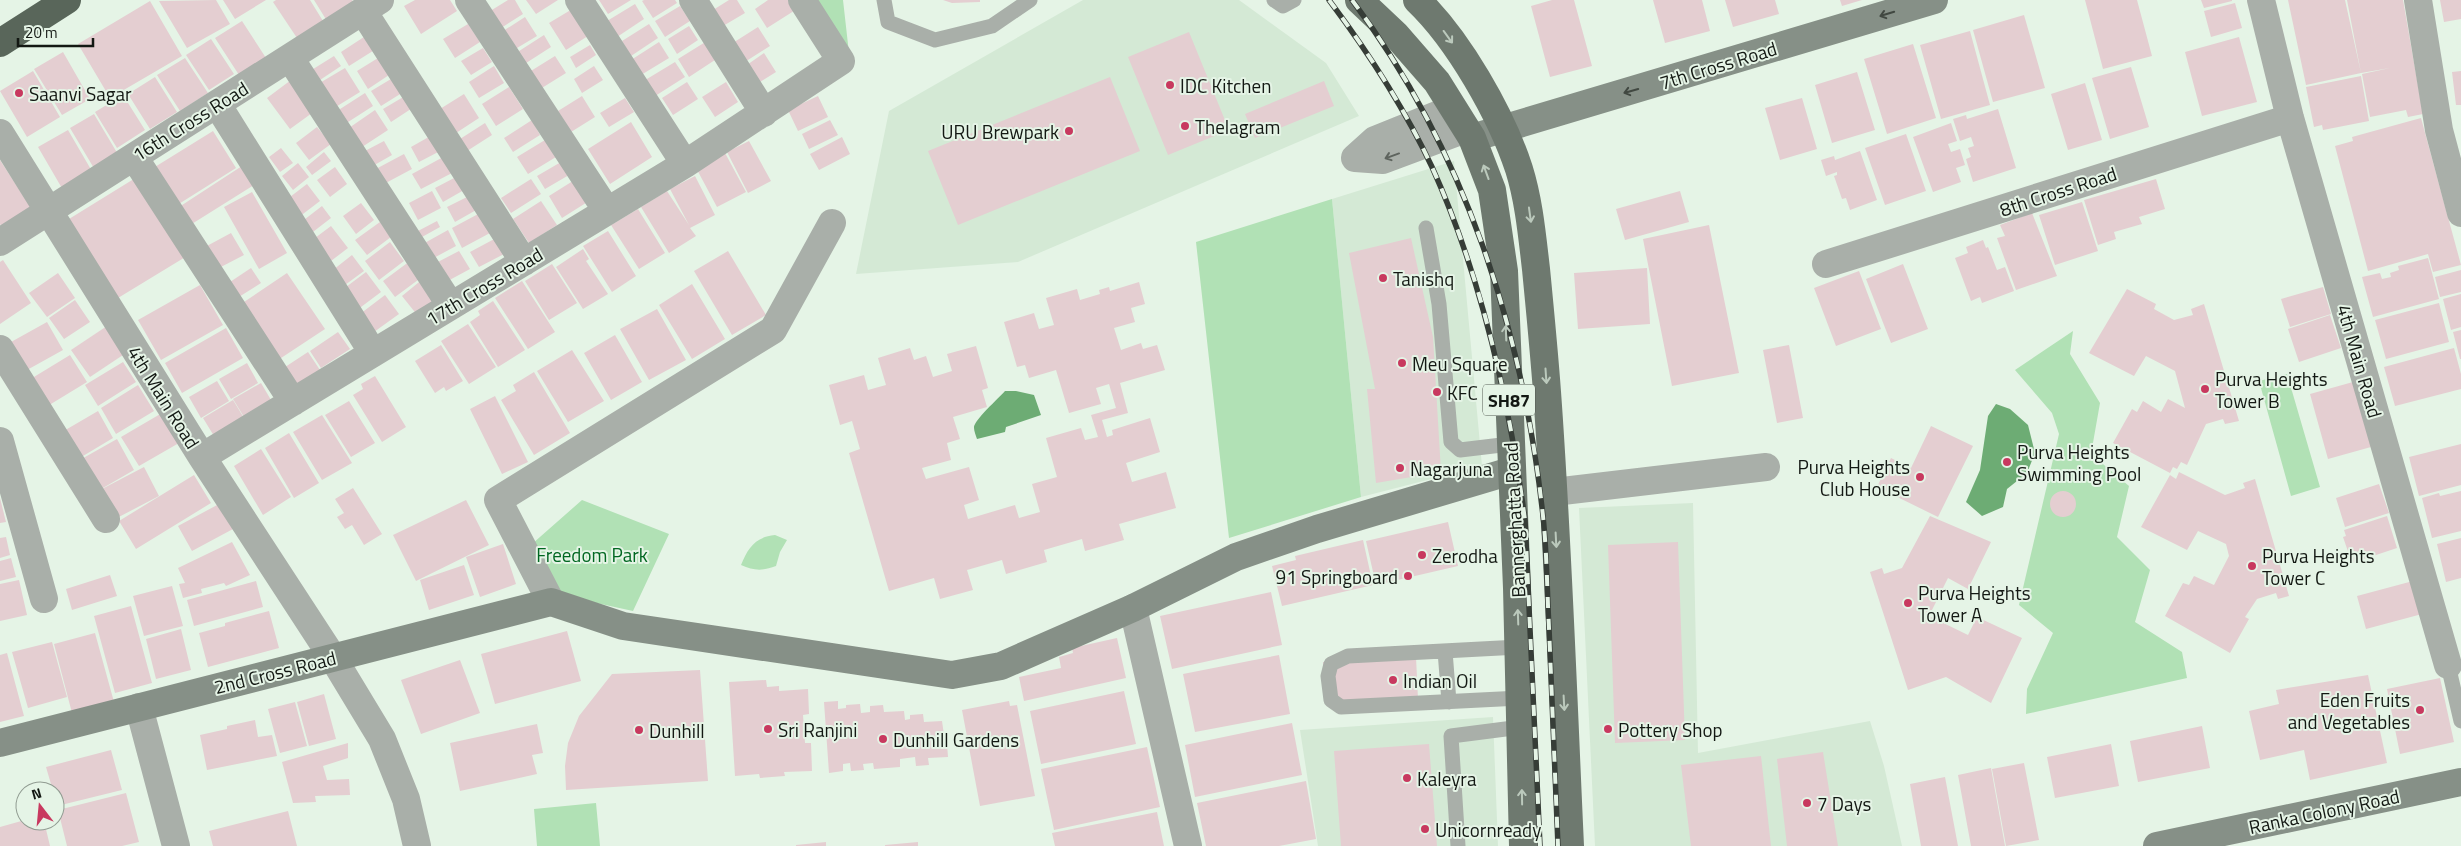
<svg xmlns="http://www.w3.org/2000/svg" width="2461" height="846" font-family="'Titillium Web',sans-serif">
<rect width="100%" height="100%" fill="#e5f4e6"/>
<path fill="#d4e9d5" d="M1083,0H1239L1326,63L1359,116L1018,262L856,274L889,111Z
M1454,161L1482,466L1361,497L1332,199Z
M1693,503L1698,753L1870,721L1884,766L1902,846H1595L1579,508Z
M1493,717L1498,846H1318L1300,730Z"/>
<path fill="#b1e1b5" d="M811,0H843L850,62Z
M1332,199L1361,497L1229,538L1196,242Z
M2073,331L2070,354L2100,403L2091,454L2129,486L2117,537L2150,570L2135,622L2182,652L2187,678L2026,714L2027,689L2053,633L2019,605L2059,434L2052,413L2015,370Z
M2287,374L2320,487L2291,496L2259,381Z
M582,500L669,534L633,611L555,594L532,544Z
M775,535L787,540L780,552L776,566C763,571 754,571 741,565C748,548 755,537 775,535Z
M596,803L600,846H537L534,809Z"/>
<path fill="#6dac74" d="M1005,391H1016L1034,395L1041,415L1006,427L1005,432L977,439C976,436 974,431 974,428C973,421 999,398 1005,391Z
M1996,404L2010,409L2028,425L2035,453L2027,473L2007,489L2003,507L1982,516L1966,502L1980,470L1988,416Z"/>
<path fill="#e4ced1" d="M216,0L230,24L187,48L159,1Z
M223,0H266L235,19Z
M276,0H310L323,21L297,38L273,2Z
M314,0H352L355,4L327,21Z
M415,0H450L457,11L421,34L404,6Z
M508,0H515L523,14L498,30L487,13Z
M526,0H558L536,14Z
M599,0H631L608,14Z
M644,0H675L677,3L653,18L642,1Z
M729,0H737L745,13L723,26L713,10Z
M768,0H791L797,9L767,28L755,9Z
M943,0H980V2L952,3Z
M1552,0H1574L1592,66L1550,77L1531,6Z
M1653,0H1702L1710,31L1665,43Z
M1725,0H1775L1779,14L1733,27Z
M1840,0H1862L1842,6Z
M2085,0H2137L2152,56L2103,69Z
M2201,0H2232V1L2204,8Z
M2288,0H2345L2361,73L2306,85Z
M2347,0H2403L2423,114L2408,117L2406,110L2370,117L2362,74L2390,68L2361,73Z
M2440,0H2461V19L2444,22Z
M150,1L182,56L110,98L78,44Z
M2235,3L2242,28L2211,37L2204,11Z
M635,4L644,19L617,37L607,21Z
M680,6L690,21L665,37L655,21Z
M574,8L591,34L566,50L549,23Z
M2024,15L2045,88L1993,102L1973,30Z
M525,17L537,36L512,51L500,33Z
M242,21L266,58L239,75L215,38Z
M468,24L480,42L455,58L443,39Z
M649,24L658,38L631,56L622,41Z
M689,26L698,40L677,54L668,39Z
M758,27L770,46L740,65L728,46Z
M1970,31L1990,105L1941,119L1920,45Z
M1189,32L1229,130L1168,155L1128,57Z
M367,35L376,49L349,66L341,52Z
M544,35L551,47L523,65L516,53Z
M2239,37L2257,102L2202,116L2185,52Z
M211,39L234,74L209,90L186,55Z
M707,41L718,58L689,77L678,59Z
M659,42L669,58L641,75L631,60Z
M1913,44L1936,118L1887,134L1864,59Z
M590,45L596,55L576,68L570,57Z
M483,48L492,62L471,75L461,61Z
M63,52L90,99L62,115L34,69Z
M764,53L776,72L755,85L744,67Z
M334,56L341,66L317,82L310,71Z
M555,56L566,73L537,91L526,74Z
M185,58L208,93L180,111L157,75Z
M378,58L389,75L368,89L357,71Z
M675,62L685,77L652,98L642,82Z
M494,66L504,83L479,98L469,82Z
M594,66L603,80L582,93L574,79Z
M2131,67L2149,127L2110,139L2092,78Z
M345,68L360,92L334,108L318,84Z
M33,71L60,117L27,137L0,91Z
M2461,71V105H2456L2452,72Z
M1857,72L1875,130L1832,143L1815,85Z
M396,76L405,91L381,106L371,91Z
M2361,76L2369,121L2323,130L2322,125L2314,127L2306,87Z
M155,77L177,112L150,129L128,94Z
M295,77L319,108L290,129L267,98Z
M1110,77L1140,151L958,225L928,151Z
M1324,81L1334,106L1255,138L1245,114Z
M687,82L698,99L673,115L662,98Z
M726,82L738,102L715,117L702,97Z
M2085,83L2102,140L2068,150L2051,94Z
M509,87L523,109L496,126L482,104Z
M365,93L373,106L345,124L337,111Z
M410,93L417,105L391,122L383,109Z
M464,94L479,118L456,133L440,109Z
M123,95L145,130L117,148L95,112Z
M582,96L595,117L571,132L558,111Z
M818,96L828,117L798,131L788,110Z
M625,98L634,112L609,127L600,113Z
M1802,98L1817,149L1780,160L1765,108Z
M1998,109L2016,168L1973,182L1966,159L1971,157L1968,148L1974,146L1971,137L1960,141L1953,119L1966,115L1967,119Z
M375,110L388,130L359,149L346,130Z
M94,114L119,156L95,170L70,128Z
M2421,118L2461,265L2433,272L2428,254L2368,271L2335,146L2353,141L2352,137Z
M532,120L540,135L513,152L504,138Z
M830,120L838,135L809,149L802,134Z
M631,122L652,157L610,184L588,149Z
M485,123L492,135L467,151L460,139Z
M1951,123L1957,141L1948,144L1951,152L1960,149L1965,165L1956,168L1961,182L1933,192L1913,137Z
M317,127L331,144L309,160L296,143Z
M68,130L93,173L63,190L38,147Z
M213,131L236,168L174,207L150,170Z
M434,134L442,150L419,162L411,147Z
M1906,134L1926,191L1885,205L1865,148Z
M842,137L850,154L819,170L810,154Z
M545,140L556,157L528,174L517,157Z
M384,141L392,155L371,167L363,152Z
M749,141L771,181L748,193L727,152Z
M281,148L293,163L280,172L269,157Z
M724,151L746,192L717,207L695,166Z
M1860,151L1877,200L1850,210L1846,198L1842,199L1834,176L1837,175V172L1826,176L1821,160L1834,156L1835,160Z
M324,152L331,161L312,175L306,167Z
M404,154L412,169L382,185L374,170Z
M445,156L454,172L421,189L412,174Z
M0,160L35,214L5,233L0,224Z
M561,162L569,175L545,189L537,176Z
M298,163L309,177L293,190L282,176Z
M242,166L254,185L187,227L176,209Z
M335,167L347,184L330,197L317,180Z
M695,176L715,215L690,228L696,236L669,253L641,207L667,191L689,225L670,189Z
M137,177L187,256L118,298L69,219Z
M456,177L464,190L443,202L435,188Z
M531,179L541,194L511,213L501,198Z
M576,179L589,201L562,218L549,196Z
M2156,179L2165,209L2139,217L2142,224L2114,232L2116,239L2098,245L2084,200Z
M307,184L320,201L299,217L286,200Z
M432,191L441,208L418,220L409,203Z
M1680,191L1689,222L1625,240L1616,209Z
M252,192L287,253L259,269L224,207Z
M471,195L478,209L455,222L447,207Z
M541,201L557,225L529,243L513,219Z
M2082,202L2098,251L2055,265L2039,215Z
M361,203L374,220L356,234L343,216Z
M322,206L331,218L309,235L300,223Z
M638,209L665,253L639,269L611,225Z
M480,213L490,233L462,248L452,228Z
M2032,213L2057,276L2016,290L1997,238L2005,236L2000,225Z
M437,221L440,227L422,237L418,231Z
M380,222L391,237L367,255L355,240Z
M1709,225L1739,373L1672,386L1643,239Z
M331,226L348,248L327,264L311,241Z
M448,230L456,246L430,260L421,245Z
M608,231L636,276L612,292L583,246Z
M231,233L244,255L217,269L205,247Z
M498,237L506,253L479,267L470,252Z
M1411,238L1433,337L1441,472L1376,483L1367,389H1375L1349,253Z
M1983,240L1986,248L1988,247L1997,270L2005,267L2014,291L1982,303L1980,297L1971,301L1955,258L1968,253L1966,247Z
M390,242L404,261L379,280L365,261Z
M583,249L589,259L586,261L608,294L583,309L556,267Z
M459,251L470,269L444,283L434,264Z
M728,251L766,315L732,335L694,271Z
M352,255L364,271L345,285L333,270Z
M2428,258L2439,299L2373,317L2362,277L2380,273L2382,279L2391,277L2390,273L2399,270L2398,266Z
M3,260L31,303L0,324V262Z
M410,261L422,277L395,297L383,281Z
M552,264L577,303L549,320L525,281Z
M1903,264L1928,329L1891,343L1866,279Z
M251,268L261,283L234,300L224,286Z
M1647,268L1650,324L1578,329L1574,273Z
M2461,270V292L2440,297L2435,277Z
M1859,271L1881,329L1836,346L1814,288Z
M366,272L381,292L357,310L342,290Z
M58,273L75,298L47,317L29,293Z
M287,273L325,329L275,362L238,306Z
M424,278L440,299L418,316L402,296Z
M522,281L555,332L528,349L495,298Z
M1139,282L1145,304L1131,308L1135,322L1114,328L1121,350L1141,343L1143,349L1157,345L1165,370L1120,383L1128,413L1102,420L1107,437L1113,435L1112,430L1150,418L1160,452L1126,463L1132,482L1166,472L1176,508L1119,524L1124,540L1085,551L1082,539L1044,550L1047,562L1006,574L1002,560L967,570L973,590L940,599L934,578L889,591L849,453L860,449L852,421L840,425L829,385L864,375L868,390L886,385L878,358L910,348L914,360L926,356L933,377L952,371L947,354L976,346L988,388L982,390L987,407L953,417L960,439L947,443L951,460L922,468L926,479L969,467L979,500L964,505L968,519L1015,505L1019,518L1040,512L1032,484L1057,477L1046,438L1081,428L1085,440L1098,437L1091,415L1116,408L1109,384L1096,388L1101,404L1069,413L1056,370L1029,378L1025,365L1017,367L1004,322L1034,313L1039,329L1054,325L1046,298L1077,289L1080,300L1100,294L1099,290L1109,287L1110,291Z
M692,284L725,339L692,359L659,305Z
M200,285L223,325L161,360L138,320Z
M2323,287L2331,314L2290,327L2281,299Z
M2127,289L2156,304L2154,309L2174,320L2193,315L2191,309L2204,304L2239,421L2225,424L2223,419L2206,424L2187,465L2181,462L2177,469L2173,467L2170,473L2113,443L2132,409L2137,412L2143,401L2161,412L2168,399L2185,408L2175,371L2146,356L2134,376L2089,353Z
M2461,294V327L2451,330L2443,299Z
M385,295L399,314L374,332L360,314Z
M75,300L90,322L64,339L49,318Z
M493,301L525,350L498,367L470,322L480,315L478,311Z
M2439,303L2449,342L2386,359L2375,320Z
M657,309L686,360L649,380L620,329Z
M2330,315L2341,348L2299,362L2288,329Z
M47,322L63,350L18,375L2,347Z
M468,324L496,367L469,384L441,341Z
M107,326L126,353L90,377L71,350Z
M226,328L243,358L182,393L165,363Z
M2461,330V359H2460L2453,332Z
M338,332L350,349L321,368L310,351Z
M615,335L642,382L611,400L584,353Z
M441,345L463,381L446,391L444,387L435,393L415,361Z
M1789,345L1803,418L1777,423L1763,350Z
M2454,348L2461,374V389L2395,406L2384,367Z
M572,350L604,401L568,422L537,371Z
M308,352L320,370L291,389L279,371Z
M70,355L87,382L46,407L29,380Z
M123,362L136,382L98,406L85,385Z
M247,363L258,383L231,399L219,379Z
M534,372L570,433L534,455L501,400L516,391L513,385Z
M375,376L406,427L382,442L353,395L363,389L361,384Z
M217,381L229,401L201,418L189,397Z
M2353,382L2371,447L2328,459L2310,394Z
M261,383L271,400L244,417L233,399Z
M138,385L154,411L116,434L101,408Z
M495,396L528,462L502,474L470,409Z
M233,400L244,418L214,436L203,418Z
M349,401L375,443L351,457L325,415Z
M98,411L113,438L78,459L62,432Z
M162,413L179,443L139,466L121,437Z
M322,415L352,463L322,480L293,432Z
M1931,426L1973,446L1938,517L1877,487L1891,458L1911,468Z
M289,433L319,483L294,498L265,448Z
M117,439L134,470L96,492L78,461Z
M2461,444V485L2419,496L2409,457Z
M261,449L291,497L263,515L234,466Z
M144,467L159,496L115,519L100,490Z
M2179,472L2225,495L2245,488L2243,483L2255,479L2289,596L2278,599L2276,593L2257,599L2245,617L2249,619L2230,653L2165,616L2183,583L2189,585L2194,576L2214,585L2229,556L2226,544L2198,531L2187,550L2141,527L2170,475L2176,479Z
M194,475L211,503L136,549L119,521Z
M2379,484L2389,513L2345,527L2336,498Z
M353,488L382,534L364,545L352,525L345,529L337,517L344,513L335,499Z
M2050 504a13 13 0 1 1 26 0a13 13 0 1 1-26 0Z
M2461,491V531L2432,538L2422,498L2439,493L2440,496Z
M0,498L6,522L0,523Z
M466,500L489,545L416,581L393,535Z
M219,504L233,529L192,551L178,526Z
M1930,516L1991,542L1968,589L1948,578L1929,616L1968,635L1977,617L2022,638L1991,703L1946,677L1908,690L1870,572L1882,568L1884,574L1902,568Z
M2387,516L2397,548L2352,563L2343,537L2346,536L2344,530Z
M1448,522L1458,566L1376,585L1366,541Z
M6,537L10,555L0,558V538Z
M2461,538V578L2446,582L2437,544Z
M1363,540L1373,585L1282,606L1272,566L1296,560L1295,556Z
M232,542L250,575L226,586L224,583L201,589L202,593L183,598L179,584L185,583L178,568Z
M1678,542L1685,740L1615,743L1608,545Z
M503,544L516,584L480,597L466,557Z
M11,558L16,577L0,581V561Z
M464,565L474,595L429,610L420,580Z
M110,575L117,596L72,610L66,589Z
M19,580L27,615L0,621V584Z
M256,581L263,607L194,626L187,600Z
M2413,581L2422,614L2366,629L2357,596Z
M172,586L183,626L144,636L133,596Z
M1271,592L1282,645L1172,669L1160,616Z
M131,606L152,683L115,693L94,616Z
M269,611L279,648L208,667L199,633L225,626V623Z
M181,629L191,670L156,679L146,639Z
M567,631L581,681L495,704L481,654Z
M95,633L114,702L72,713L54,644Z
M1117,638L1126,678L1024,701L1019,677L1061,668L1059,657L1073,653L1072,648Z
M52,642L67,697L28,708L12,652Z
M7,653L24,716L0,722V655Z
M1279,655L1290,714L1195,732L1183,674Z
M1416,657L1418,699L1325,704L1323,662Z
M460,660L480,713L421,734L401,680Z
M700,670L708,781L566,790L565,766L568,743L579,716L612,674Z
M2368,675L2387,763L2310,780L2304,750L2260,760L2249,711L2279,704L2276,690Z
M2440,678L2454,742L2400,754L2387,689Z
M766,680L767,687L779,686V691L808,689L809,714L803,715L805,743H811L812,771L784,772L785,776L760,778L759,774L735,776L729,682Z
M1124,691L1136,744L1041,764L1030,711Z
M324,694L336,739L309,746L297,702Z
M838,701V709L846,708V705L860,704L861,713L870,712V706L883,705L884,712L904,711L905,720L910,719V715L923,714L924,722L942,721L944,735H938L939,744H947L948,757L928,758L929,765L916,766L915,757L900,759V767L874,769L873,763L863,764L864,770L851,771L850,763L843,764V771L829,773L824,702Z
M1009,701L1010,706L1017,705L1035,796L980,806L962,710Z
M295,702L307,746L280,753L268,709Z
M255,720L258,737L272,735L277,756L207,770L200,735L227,729V726Z
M1292,723L1302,775L1195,797L1185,745Z
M537,724L543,753L532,755L537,774L460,791L450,743Z
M2202,726L2210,768L2138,782L2130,741Z
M348,743V758L323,766L327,780L349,779L350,795L315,796L316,802L293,803L282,762Z
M1429,744L1437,846H1341L1334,751Z
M2111,744L2119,786L2055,798L2047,757Z
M1147,747L1160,807L1054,830L1041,769Z
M111,750L122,790L57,806L55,791H53L46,767Z
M1823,752L1838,846H1787L1777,759Z
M1761,756L1771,846H1691L1681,765Z
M2024,763L2039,840L2006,846L1992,769Z
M1991,768L2005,846H1971L1958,775Z
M1945,777L1958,846H1921L1910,784Z
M1306,781L1316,839L1279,846H1206L1197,803Z
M126,793L139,842L122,846H67L58,810Z
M288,811L297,846H213L209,831Z
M1157,812L1164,846H1055L1052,833Z
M25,820L44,821L50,846H0V827Z
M826,842V846H796V845Z
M918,842V846H885V845Z"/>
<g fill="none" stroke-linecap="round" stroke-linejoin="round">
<path stroke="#a9afa9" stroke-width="15" d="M884,0L888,22L935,40L992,26L1030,0
M1274,0L1283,6L1294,0
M1426,228L1439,304L1451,442L1460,450L1510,444
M1519,647L1348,656L1331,664L1328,676L1331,700L1341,707L1520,698
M1445,651L1449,702
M2448,665L2461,721
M1458,846L1451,736L1521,727"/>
<path stroke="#a9afa9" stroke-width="28" d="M469,0L607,211
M579,0L685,164
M693,0L764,113
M2261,0L2290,118L2448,665
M2418,0L2439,130L2461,213
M363,11L524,262
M290,58L451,306
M217,104L373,353
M0,133L202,457L333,658L382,739L406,799L417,846
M134,157L293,402
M1355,158L1383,160L1466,129
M1355,158L1375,140L1452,109
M0,242L380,0
M1826,264L2290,118
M0,349L106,519
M0,441L44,599
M202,457L685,164L841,61L802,0
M1554,492L1766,467
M551,602L498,500L773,330L832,223
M1133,608L1188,846
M139,707L176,846"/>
<path stroke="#869087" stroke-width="28" d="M1472,138L1934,0
M0,743L551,602L623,626L952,675L1001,666L1133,608L1236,557L1317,529L1511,471
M2157,846L2461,782"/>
<path stroke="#6e796f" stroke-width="28" d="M1359,0L1396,35L1437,82L1472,138L1492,190L1504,271L1517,588L1523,846
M1417,0C1458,39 1501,114 1519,169C1529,201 1532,235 1536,269C1540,310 1544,351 1547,392C1558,543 1563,695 1570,846"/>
<path stroke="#59665a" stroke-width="28" d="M0,43L67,0"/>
<defs>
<path id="rail" d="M1329,0C1368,52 1404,107 1432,167C1482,278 1509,399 1525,520L1540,846
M1352,0C1465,150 1523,331 1543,516C1547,553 1547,591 1549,628C1552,700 1555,773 1558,846"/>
</defs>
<use href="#rail" stroke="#363d37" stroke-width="5.5"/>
<use href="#rail" stroke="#e5f4e6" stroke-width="4" stroke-dasharray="11" stroke-linecap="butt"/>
</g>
<defs><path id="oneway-shaft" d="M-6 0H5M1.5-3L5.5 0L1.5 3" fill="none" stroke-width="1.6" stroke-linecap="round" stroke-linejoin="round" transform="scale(1.25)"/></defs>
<g stroke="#414841">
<use href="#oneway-shaft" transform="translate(1887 14) rotate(163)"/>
<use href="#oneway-shaft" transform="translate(1631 91) rotate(164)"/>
</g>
<g stroke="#bbc9bc">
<use href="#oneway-shaft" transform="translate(1448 37) rotate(54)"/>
<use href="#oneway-shaft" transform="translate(1486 172) rotate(-110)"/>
<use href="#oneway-shaft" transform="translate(1530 215) rotate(82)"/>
<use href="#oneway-shaft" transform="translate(1506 333) rotate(-92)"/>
<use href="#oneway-shaft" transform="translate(1546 376) rotate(86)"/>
<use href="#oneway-shaft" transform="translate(1556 540) rotate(87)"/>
<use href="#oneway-shaft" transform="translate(1518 617) rotate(-92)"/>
<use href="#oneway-shaft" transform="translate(1564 703) rotate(87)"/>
<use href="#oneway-shaft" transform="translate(1522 797) rotate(-91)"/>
</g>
<use stroke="#5e645e" href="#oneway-shaft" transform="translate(1392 156) rotate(160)"/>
<g fill="#c8395f" stroke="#e5f4e6" stroke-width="2">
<circle cx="1170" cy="85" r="5"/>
<circle cx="19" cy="93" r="5"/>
<circle cx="1185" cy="126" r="5"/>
<circle cx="1069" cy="131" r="5"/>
<circle cx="1383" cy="278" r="5"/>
<circle cx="1402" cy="363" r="5"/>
<circle cx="2205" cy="389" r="5"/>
<circle cx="1437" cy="392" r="5"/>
<circle cx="2007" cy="462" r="5"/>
<circle cx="1400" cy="468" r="5"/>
<circle cx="1920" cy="477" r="5"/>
<circle cx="1422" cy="555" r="5"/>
<circle cx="2252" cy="566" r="5"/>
<circle cx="1408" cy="576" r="5"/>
<circle cx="1908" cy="603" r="5"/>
<circle cx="1393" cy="680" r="5"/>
<circle cx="2420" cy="710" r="5"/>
<circle cx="768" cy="729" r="5"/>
<circle cx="1608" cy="729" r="5"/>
<circle cx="639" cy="730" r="5"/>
<circle cx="883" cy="739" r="5"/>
<circle cx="1407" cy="778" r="5"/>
<circle cx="1807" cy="803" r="5"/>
<circle cx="1425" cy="829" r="5"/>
</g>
<g text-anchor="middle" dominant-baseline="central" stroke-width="4" stroke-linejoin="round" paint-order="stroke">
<rect fill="#e5f4e6" stroke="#525a52" stroke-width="1" x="1483" y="384.5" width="52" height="31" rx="4"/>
<g font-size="18" font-weight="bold" fill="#131813">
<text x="1509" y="400">SH87</text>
</g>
<g font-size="19" fill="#131813" stroke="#e5f4e6">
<text transform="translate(1718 65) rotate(-17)">7th Cross Road</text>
<text transform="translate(190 121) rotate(-32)">16th Cross Road</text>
<text transform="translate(2058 191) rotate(-18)">8th Cross Road</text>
<text transform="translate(484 286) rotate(-31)">17th Cross Road</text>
<text transform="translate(2360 361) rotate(74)">4th Main Road</text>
<text transform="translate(164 397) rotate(58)">4th Main Road</text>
<text transform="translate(1514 520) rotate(-93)">Bannerghatta Road</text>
<text transform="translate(275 672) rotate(-14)">2nd Cross Road</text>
<text transform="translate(2324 811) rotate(-12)">Ranka Colony Road</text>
</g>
<g font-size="19" fill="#131813" stroke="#e5f4e6" text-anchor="start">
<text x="1180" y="85">IDC Kitchen</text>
<text x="29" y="93">Saanvi Sagar</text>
<text x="1195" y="126">Thelagram</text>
<text x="1059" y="131" text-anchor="end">URU Brewpark</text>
<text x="1393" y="278">Tanishq</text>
<text x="1412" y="363">Meu Square</text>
<text x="2215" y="378">Purva Heights<tspan x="2215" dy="22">Tower B</tspan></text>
<text x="1447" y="392">KFC</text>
<text x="2017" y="451">Purva Heights<tspan x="2017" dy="22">Swimming Pool</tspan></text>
<text x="1910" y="466" text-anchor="end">Purva Heights<tspan x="1910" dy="22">Club House</tspan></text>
<text x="1410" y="468">Nagarjuna</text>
<text x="1432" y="555">Zerodha</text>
<text x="2262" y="555">Purva Heights<tspan x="2262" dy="22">Tower C</tspan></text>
<text x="1398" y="576" text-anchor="end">91 Springboard</text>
<text x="1918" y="592">Purva Heights<tspan x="1918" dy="22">Tower A</tspan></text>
<text x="1403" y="680">Indian Oil</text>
<text x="2410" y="699" text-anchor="end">Eden Fruits<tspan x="2410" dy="22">and Vegetables</tspan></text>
<text x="778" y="729">Sri Ranjini</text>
<text x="1618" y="729">Pottery Shop</text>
<text x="649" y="730">Dunhill</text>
<text x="893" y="739">Dunhill Gardens</text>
<text x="1417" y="778">Kaleyra</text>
<text x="1817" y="803">7 Days</text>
<text x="1435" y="829">Unicornready</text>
</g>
<g font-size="19" fill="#006721" stroke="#e5f4e6">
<text x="592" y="554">Freedom Park</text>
</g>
</g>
<g transform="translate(40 806) rotate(344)"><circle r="24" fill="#e5f4e6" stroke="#919c92"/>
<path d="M0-4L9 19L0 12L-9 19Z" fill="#c8395f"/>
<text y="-8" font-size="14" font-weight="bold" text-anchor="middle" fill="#131813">N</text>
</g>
<path d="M18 38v8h75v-8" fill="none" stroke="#131813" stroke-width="2.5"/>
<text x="25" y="38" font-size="15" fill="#131813" stroke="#e5f4e6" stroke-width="4" paint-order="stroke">20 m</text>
</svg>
